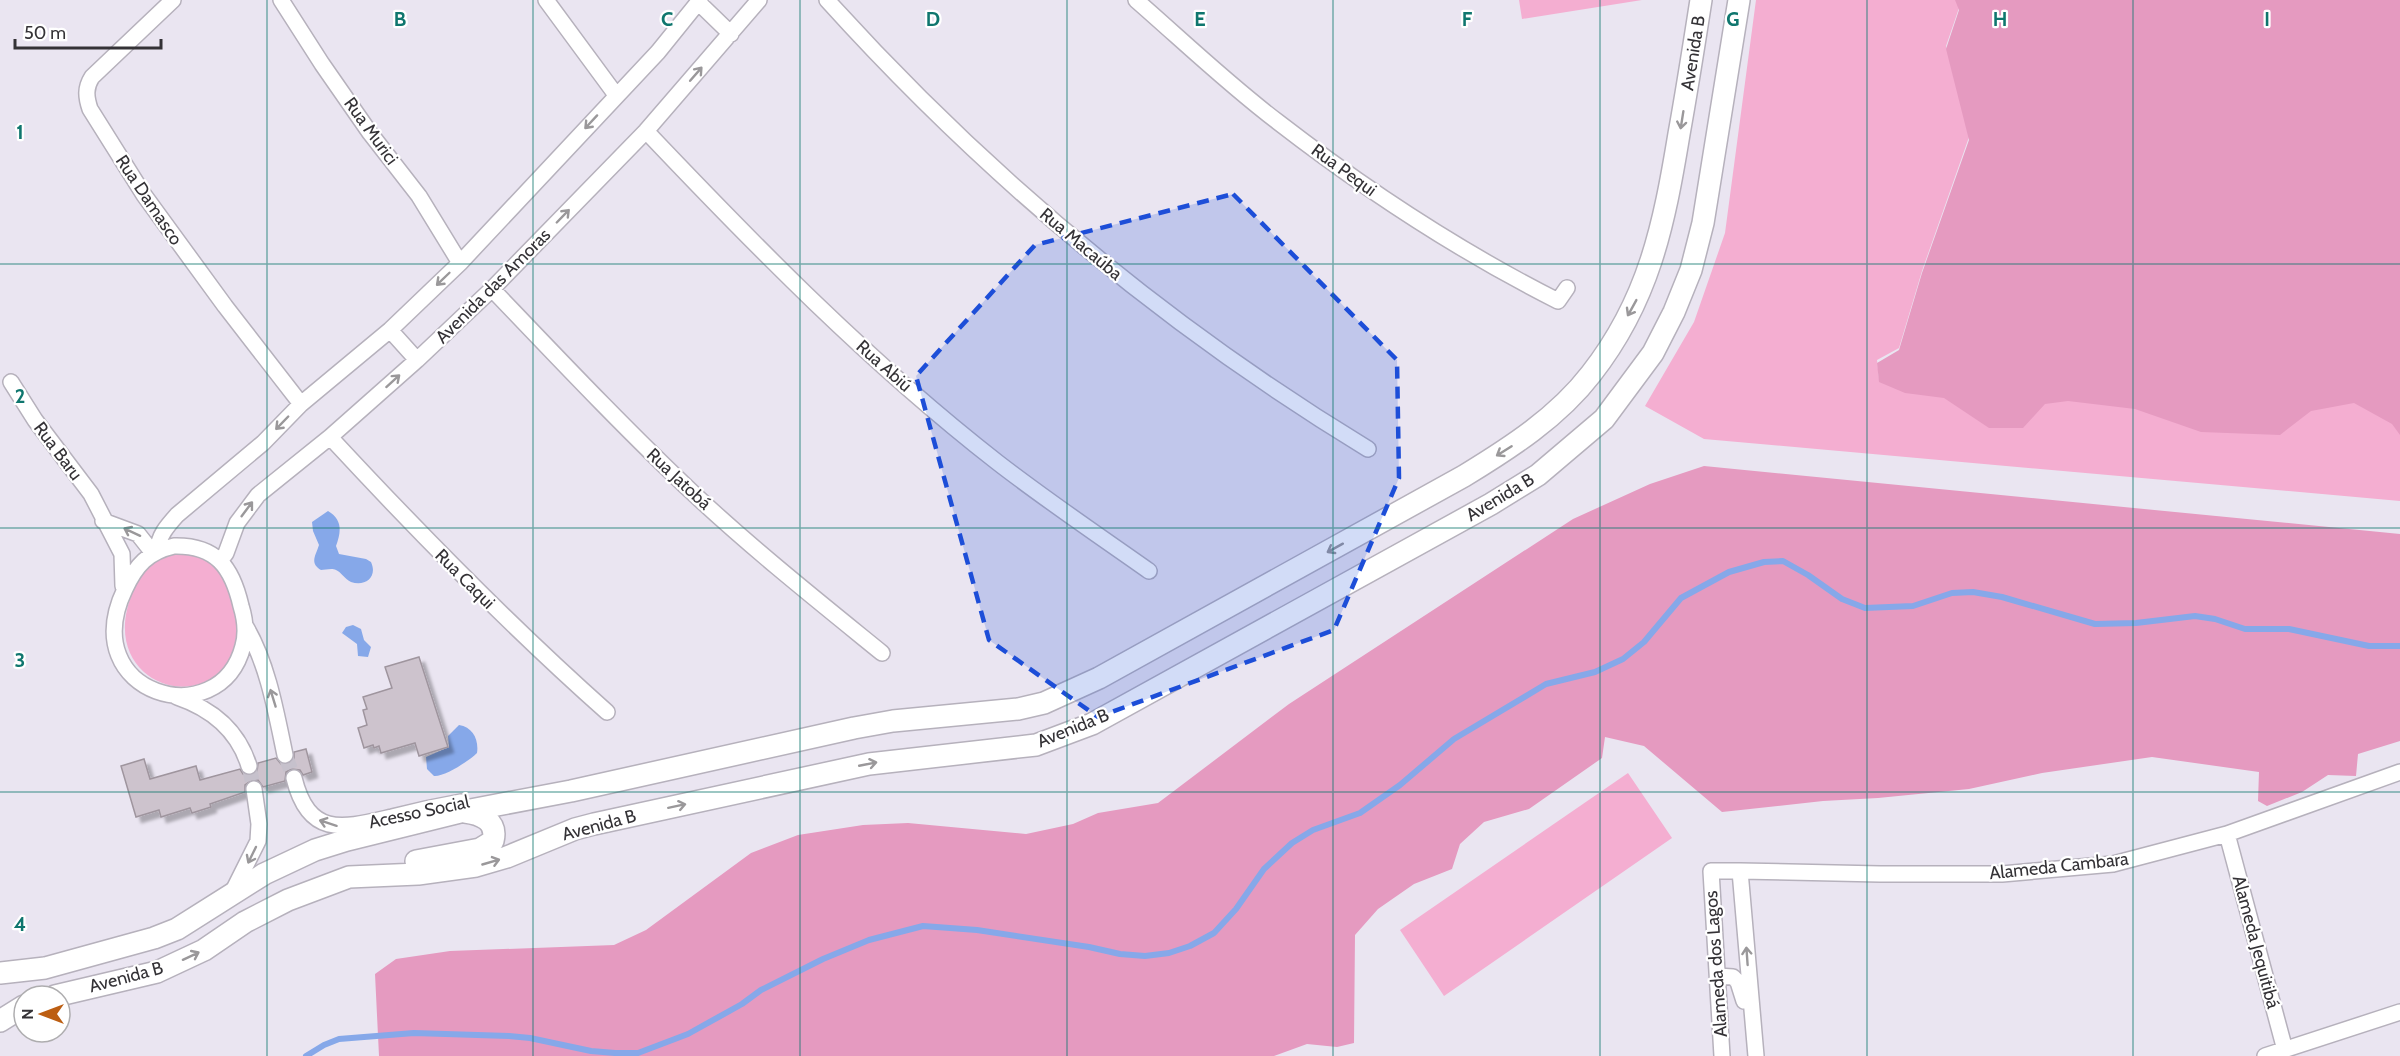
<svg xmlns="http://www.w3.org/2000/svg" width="2400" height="1056" font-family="Cabin,sans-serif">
<defs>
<filter id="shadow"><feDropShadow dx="5.5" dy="5.5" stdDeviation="1.5" flood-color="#0004"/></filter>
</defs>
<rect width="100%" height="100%" fill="#eae5f1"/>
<path fill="#f4aed1" d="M1519,0H1642L1522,19Z
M1756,0H1956L1959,8L1946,46L1969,137L1922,271L1899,348L1877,360L1879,379L2045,401L2068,399L2311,409L2355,400L2393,421L2400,432V501L1704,439L1645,406L1694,322L1725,233Z
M177,552C185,554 197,553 204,557C235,574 244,626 231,656C202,718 93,681 134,589C144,568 155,557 177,552Z
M1628,773L1672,838L1444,996L1400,930Z"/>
<path fill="#e59ac0" d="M1955,0H2400V435L2392,424L2354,403L2311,411L2280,435L2201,432L2135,409L2068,401L2045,404L2023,428H1989L1944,398L1905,393L1879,382L1877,363L1899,350L1922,273L1969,140L1946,49L1959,10Z
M1704,466L2400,534V741L2358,754L2356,776L2328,775L2302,792L2267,806L2258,801L2259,772L2152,757L2042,773L1969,789L1878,798L1823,801L1722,812L1644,746L1605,737L1602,758L1529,809L1484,822L1460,844L1452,869L1414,884L1378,909L1355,935L1354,1043L1337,1047L1307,1044L1274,1056H379L375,974L396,959L450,951L614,945L646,930L751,853L798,835L863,825L908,823L1026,834L1073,824L1098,813L1158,803L1289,704L1573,519L1650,484Z"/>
<path fill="#86a8e9" d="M328,511C343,520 341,532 336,546L339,554L366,559L371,562C378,577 365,587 351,582C345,579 341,572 336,570C332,568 325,570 321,570C309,563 316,555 319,545L313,531L312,522Z
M353,625L361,629L364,640L371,647L368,657L358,656L357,644L342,633L346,627Z
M459,725C473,727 479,740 477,753C469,761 444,777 434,776L427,769L426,757L449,747L448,736Z"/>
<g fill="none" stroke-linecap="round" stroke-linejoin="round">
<path stroke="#86a8e9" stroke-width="6" d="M306,1056L324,1045L339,1039L414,1033L509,1036L530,1038L591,1051L615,1053H638L688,1034L742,1004L761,990L823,959L869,940L923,926L977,930L1089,947L1120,954L1145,956L1169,953L1190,946L1214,933L1236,909L1264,869L1292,843L1313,830L1360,813L1400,785L1454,739L1546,684L1595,672L1623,659L1644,642L1681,598L1729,572L1764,562L1783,561L1808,575L1842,599L1865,608L1913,606L1952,593L1973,592L2002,597L2095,624L2136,623L2195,616L2215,619L2245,629H2289L2369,646H2400"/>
</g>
<path fill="#cdc3cd" stroke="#9f959e" stroke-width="1.5" filter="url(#shadow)" d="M419,657L448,747L419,756L415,743L381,753L379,746L374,748L373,745L364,748L358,728L367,725L363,710L367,709L363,697L392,688L385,667Z
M306,749L312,772L303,775L300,770L291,769L286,772L285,781L263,787L258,780H252L245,785V792L210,804L211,807L192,813L190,808L161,817L159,810L136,817L121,766L144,759L150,779L196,766L200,780L240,769L243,774L252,775L257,772L258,763L276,758L281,764H288L294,759V752Z"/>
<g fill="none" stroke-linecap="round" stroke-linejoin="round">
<path stroke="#c6c1cc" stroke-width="15" stroke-dasharray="15 8" stroke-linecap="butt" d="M285,755L294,778
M249,766L254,789"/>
<defs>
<path id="street" d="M173,0L92,77C85,88 86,97 90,109L144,195L225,306L301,404
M281,0L322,64L370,133L419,196L460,263
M546,0L616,95
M827,0C987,177 1164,325 1368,449
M1136,0C1183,41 1229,85 1278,122C1366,190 1459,251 1558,301L1567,288
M698,2L731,34
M646,131C757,248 870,363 997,462C1046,500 1098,535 1149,571
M492,289C558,358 624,428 694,494C754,550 818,601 882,653
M390,330L417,360
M11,382L35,420L91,494L122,554L123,586
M330,437C419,533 509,625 607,712
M103,521L138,534L153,553
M174,546C216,545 232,567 241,606C245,619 247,632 243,646C220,736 74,695 125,589C136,565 148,552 174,546Z
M158,550C158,536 168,525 177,515L263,443L301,404L390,330L460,263L658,52L700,0
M220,561L226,553L237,523L258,495L330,437L417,360L492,289L646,131L759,0
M246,627C268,665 276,712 285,755
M177,697C212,709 238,730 249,766
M294,778C309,839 344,828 392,817C415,811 438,806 461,802
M2227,834L2285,1050
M1740,871L1880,874H2002L2113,864L2227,834L2400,772
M232,893L258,841L259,824L254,789
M1718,976L1733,977L1738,982L1744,1001
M1722,1056L1711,871H1740L1756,1056
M2265,1056L2400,1012"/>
<path id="secondary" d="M416,861L480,849L493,841C498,821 481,814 465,812
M0,973L45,968L154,938L177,929L264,874L315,850L347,840L460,812L571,791L854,728L893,721L1018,709L1044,703L1099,678L1464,476C1510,448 1558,417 1591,374C1649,300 1664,225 1679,134C1687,90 1694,45 1701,0
M55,996L157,972L204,950L245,922L288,900L349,877L418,874L476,866L507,857L575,829L594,824L869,764L1036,745L1092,724L1491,504L1538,475L1604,419L1653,353L1674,312L1691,270L1703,223L1739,0
M0,1021L24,1006"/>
</defs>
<use href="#street" stroke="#b6b1bc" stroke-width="18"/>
<use href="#secondary" stroke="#b6b1bc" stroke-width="24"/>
<use href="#street" stroke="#fff" stroke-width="15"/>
<use href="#secondary" stroke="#fff" stroke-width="21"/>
</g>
<defs><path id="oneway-shaft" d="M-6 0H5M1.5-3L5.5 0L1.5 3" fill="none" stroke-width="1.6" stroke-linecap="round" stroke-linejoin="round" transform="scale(1.5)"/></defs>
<g stroke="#9a989a">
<use href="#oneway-shaft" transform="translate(696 74) rotate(-49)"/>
<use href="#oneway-shaft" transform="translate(1682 120) rotate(99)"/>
<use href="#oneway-shaft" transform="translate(591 122) rotate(133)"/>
<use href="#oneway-shaft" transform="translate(563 216) rotate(-46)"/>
<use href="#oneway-shaft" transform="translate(443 279) rotate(136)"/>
<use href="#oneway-shaft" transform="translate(1632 308) rotate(119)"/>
<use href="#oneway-shaft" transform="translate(393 381) rotate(-42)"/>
<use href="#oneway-shaft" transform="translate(282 423) rotate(134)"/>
<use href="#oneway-shaft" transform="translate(1504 451) rotate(148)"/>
<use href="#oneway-shaft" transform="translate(247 509) rotate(-53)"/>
<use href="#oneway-shaft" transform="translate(132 532) rotate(-155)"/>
<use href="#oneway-shaft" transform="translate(1335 548) rotate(151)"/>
<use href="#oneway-shaft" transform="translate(273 698) rotate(-107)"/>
<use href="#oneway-shaft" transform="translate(868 764) rotate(-11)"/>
<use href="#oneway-shaft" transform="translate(677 806) rotate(-12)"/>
<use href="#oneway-shaft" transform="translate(328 823) rotate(-162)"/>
<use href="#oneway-shaft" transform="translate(252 855) rotate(116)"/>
<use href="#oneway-shaft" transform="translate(491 862) rotate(-16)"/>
<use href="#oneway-shaft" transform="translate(191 956) rotate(-25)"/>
<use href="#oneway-shaft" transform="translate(1747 956) rotate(-94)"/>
</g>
<path fill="#1d4ed8" fill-opacity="0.2" stroke="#1d4ed8" stroke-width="4.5" stroke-dasharray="12 8" stroke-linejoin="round" d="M1233,194L1397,360L1399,478L1334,630L1098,717L989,640L916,376L1035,245Z"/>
<path fill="none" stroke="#0f766e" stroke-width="1.5" stroke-opacity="0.55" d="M267,0V1056M533,0V1056M800,0V1056M1067,0V1056M1333,0V1056M1600,0V1056M1867,0V1056M2133,0V1056M0,264H2400M0,528H2400M0,792H2400"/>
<g text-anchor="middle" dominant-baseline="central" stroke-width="4.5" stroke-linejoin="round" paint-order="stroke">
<g font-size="18" fill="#343236" stroke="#fff">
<text transform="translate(1693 53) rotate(-81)">Avenida B</text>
<text transform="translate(371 131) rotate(54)">Rua Murici</text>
<text transform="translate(1344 170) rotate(36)">Rua Pequi</text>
<text transform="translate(149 200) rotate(56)">Rua Damasco</text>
<text transform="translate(1081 244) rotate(40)">Rua Macaúba</text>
<text transform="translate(493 286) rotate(-45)">Avenida das Amoras</text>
<text transform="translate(884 366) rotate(42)">Rua Abiú</text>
<text transform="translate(58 451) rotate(53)">Rua Baru</text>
<text transform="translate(679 479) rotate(43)">Rua Jatobá</text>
<text transform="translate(1500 497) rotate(-31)">Avenida B</text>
<text transform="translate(465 579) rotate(45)">Rua Caqui</text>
<text transform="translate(1073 728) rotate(-22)">Avenida B</text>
<text transform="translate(419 812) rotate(-12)">Acesso Social</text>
<text transform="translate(599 825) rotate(-15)">Avenida B</text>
<text transform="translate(2059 866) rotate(-6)">Alameda Cambara</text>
<text transform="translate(2256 942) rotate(75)">Alameda Jequitibá</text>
<text transform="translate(1716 964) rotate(-94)">Alameda dos Lagos</text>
<text transform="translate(126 977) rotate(-15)">Avenida B</text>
</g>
</g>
<g font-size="20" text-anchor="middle" font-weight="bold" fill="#0f766e" stroke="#fff" stroke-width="4.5" stroke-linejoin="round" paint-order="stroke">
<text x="400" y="26">B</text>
<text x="667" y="26">C</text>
<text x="933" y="26">D</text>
<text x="1200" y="26">E</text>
<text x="1467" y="26">F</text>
<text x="1733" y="26">G</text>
<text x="2000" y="26">H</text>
<text x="2267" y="26">I</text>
<text x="20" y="139">1</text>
<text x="20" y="403">2</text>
<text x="20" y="667">3</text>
<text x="20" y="931">4</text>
</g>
<g transform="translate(42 1014) rotate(270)"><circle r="28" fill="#ffffff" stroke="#aeadaf" stroke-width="1.5"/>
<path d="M0-4.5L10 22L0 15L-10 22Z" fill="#bc5e12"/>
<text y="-9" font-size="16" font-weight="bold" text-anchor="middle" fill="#343236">N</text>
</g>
<path d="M15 39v9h146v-9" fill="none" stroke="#343236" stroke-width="3"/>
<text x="24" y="39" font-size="18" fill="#343236" stroke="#ffffff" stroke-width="4.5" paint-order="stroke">50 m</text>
</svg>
